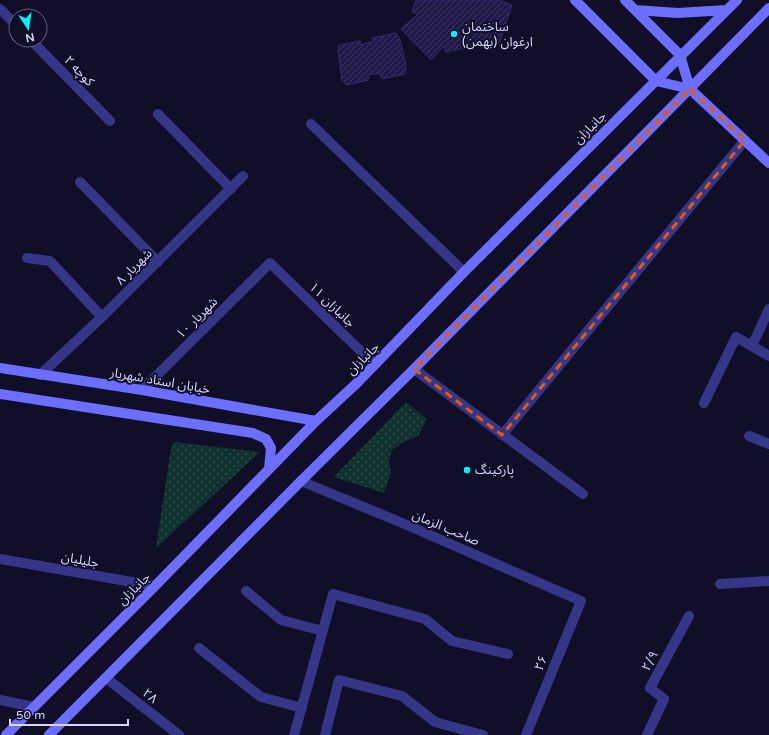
<svg xmlns="http://www.w3.org/2000/svg" width="769" height="735" font-family="'Varela Round','Noto Sans Arabic',sans-serif">
<defs>
<pattern id="grass-dots" width="8" height="8" patternUnits="userSpaceOnUse"><rect width="8" height="8" fill="#10322f"/><path d="M2 2h.1M6 6h.1" fill="none" stroke="#324f4e" stroke-width="1.8" stroke-linecap="round"/></pattern>
<pattern id="building-hatch" width="6" height="6" patternUnits="userSpaceOnUse"><rect width="6" height="6" fill="#201849"/><path d="M-1 1l2-2M0 6l6-6M5 7l2-2" fill="none" stroke="#403964"/></pattern>
</defs>
<rect width="100%" height="100%" fill="#110e27"/>
<path fill="url(#grass-dots)" d="M406,402L427,419L418,436L403,442L392,450L389,461L391,473L384,493L334,477Z
M174,442L260,452L156,548L171,448Z"/>
<path fill="url(#building-hatch)" stroke="#352977" d="M416,0H499L512,5L499,44L480,39L481,44L446,52L444,46L431,60L401,29L417,15L412,11Z
M396,33L400,40L406,65L405,74L382,79L380,73L368,75L369,80L346,85L342,80L338,51L339,45L360,41L361,45L374,41L372,38Z"/>
<g fill="none" stroke-linecap="round" stroke-linejoin="round">
<path stroke="#363689" stroke-width="10" d="M0,9L16,25
M31,40L110,121
M158,114L231,189
M311,124L464,272
M80,182L158,262
M27,258L50,261L102,317
M752,346L769,309
M414,369L583,494
M40,375L102,317L243,176
M142,390L270,263L375,365
M704,403L736,337L769,356
M502,435L745,140
M749,436L769,444
M301,481L407,525L581,601L526,735
M0,559L155,586
M720,584L769,581
M246,591L281,620L323,631
M199,648L261,697L302,708
M106,678L179,735
M0,700L34,707
M294,735L333,594L425,619L452,641L508,654
M325,735L339,680L402,696L435,722L483,735
M647,735L664,699L650,688L689,616"/>
<path stroke="#6b6eff" stroke-width="10" d="M575,0L656,81L690,89
M625,0L680,55L690,89
M635,10L678,13L727,10
M690,89L769,163
M0,368L142,390L316,421
M0,394L253,433L266,439L271,448L269,469
M6,735L155,586L316,421L357,383L464,272L737,0
M49,735L301,481L414,369L769,8"/>
</g>
<path fill="none" stroke="#e8590c" stroke-width="3" stroke-dasharray="8 5" stroke-linejoin="round" d="M690,89L745,140L502,435L414,369Z"/>
<g fill="#00f1ff" stroke="#110e27" stroke-width="1.5">
<circle cx="454" cy="34" r="4"/>
<circle cx="467" cy="470" r="4"/>
</g>
<g text-anchor="middle" dominant-baseline="central" stroke-width="4" stroke-linejoin="round" paint-order="stroke">
<g font-size="13" fill="#d7d4ff" stroke="#110e27" text-anchor="start">
<text x="462" y="27">ساختمان<tspan x="462" dy="15">ارغوان (بهمن)</tspan></text>
<text x="475" y="470">پارکینگ</text>
</g>
<g font-size="13" fill="#d7d4ff" stroke="#110e27">
<text transform="translate(79 71) rotate(46)">کوچه ۲</text>
<text transform="translate(590 128) rotate(-45)">جانبازان</text>
<text transform="translate(134 267) rotate(-45)">شهریار ۸</text>
<text transform="translate(332 305) rotate(44)">۱۱ جانبازان</text>
<text transform="translate(197 318) rotate(-45)">شهریار ۱۰</text>
<text transform="translate(363 359) rotate(-45)">جانبازان</text>
<text transform="translate(160 381) rotate(10)">خیابان استاد شهریار</text>
<text transform="translate(446 528) rotate(23)">صاحب الزمان</text>
<text transform="translate(80 560) rotate(10)">جلیلیان</text>
<text transform="translate(134 589) rotate(-45)">جانبازان</text>
<text transform="translate(650 661) rotate(-62)">۲/۹</text>
<text transform="translate(541 663) rotate(-68)">۲۶</text>
<text transform="translate(150 696) rotate(38)">۲۸</text>
</g>
</g>
<g transform="translate(28 28) rotate(168)"><circle r="19" fill="#110e27" stroke="#605d7d"/>
<path d="M0-3L7 15L0 10L-7 15Z" fill="#00f1ff"/>
<text y="-6" font-size="11" font-weight="bold" text-anchor="middle" fill="#d7d4ff">N</text>
</g>
<path d="M10 719v6h118v-6" fill="none" stroke="#d7d4ff" stroke-width="2"/>
<text x="16" y="719" font-size="12" fill="#d7d4ff" stroke="#110e27" stroke-width="3" paint-order="stroke">50 m</text>
</svg>
